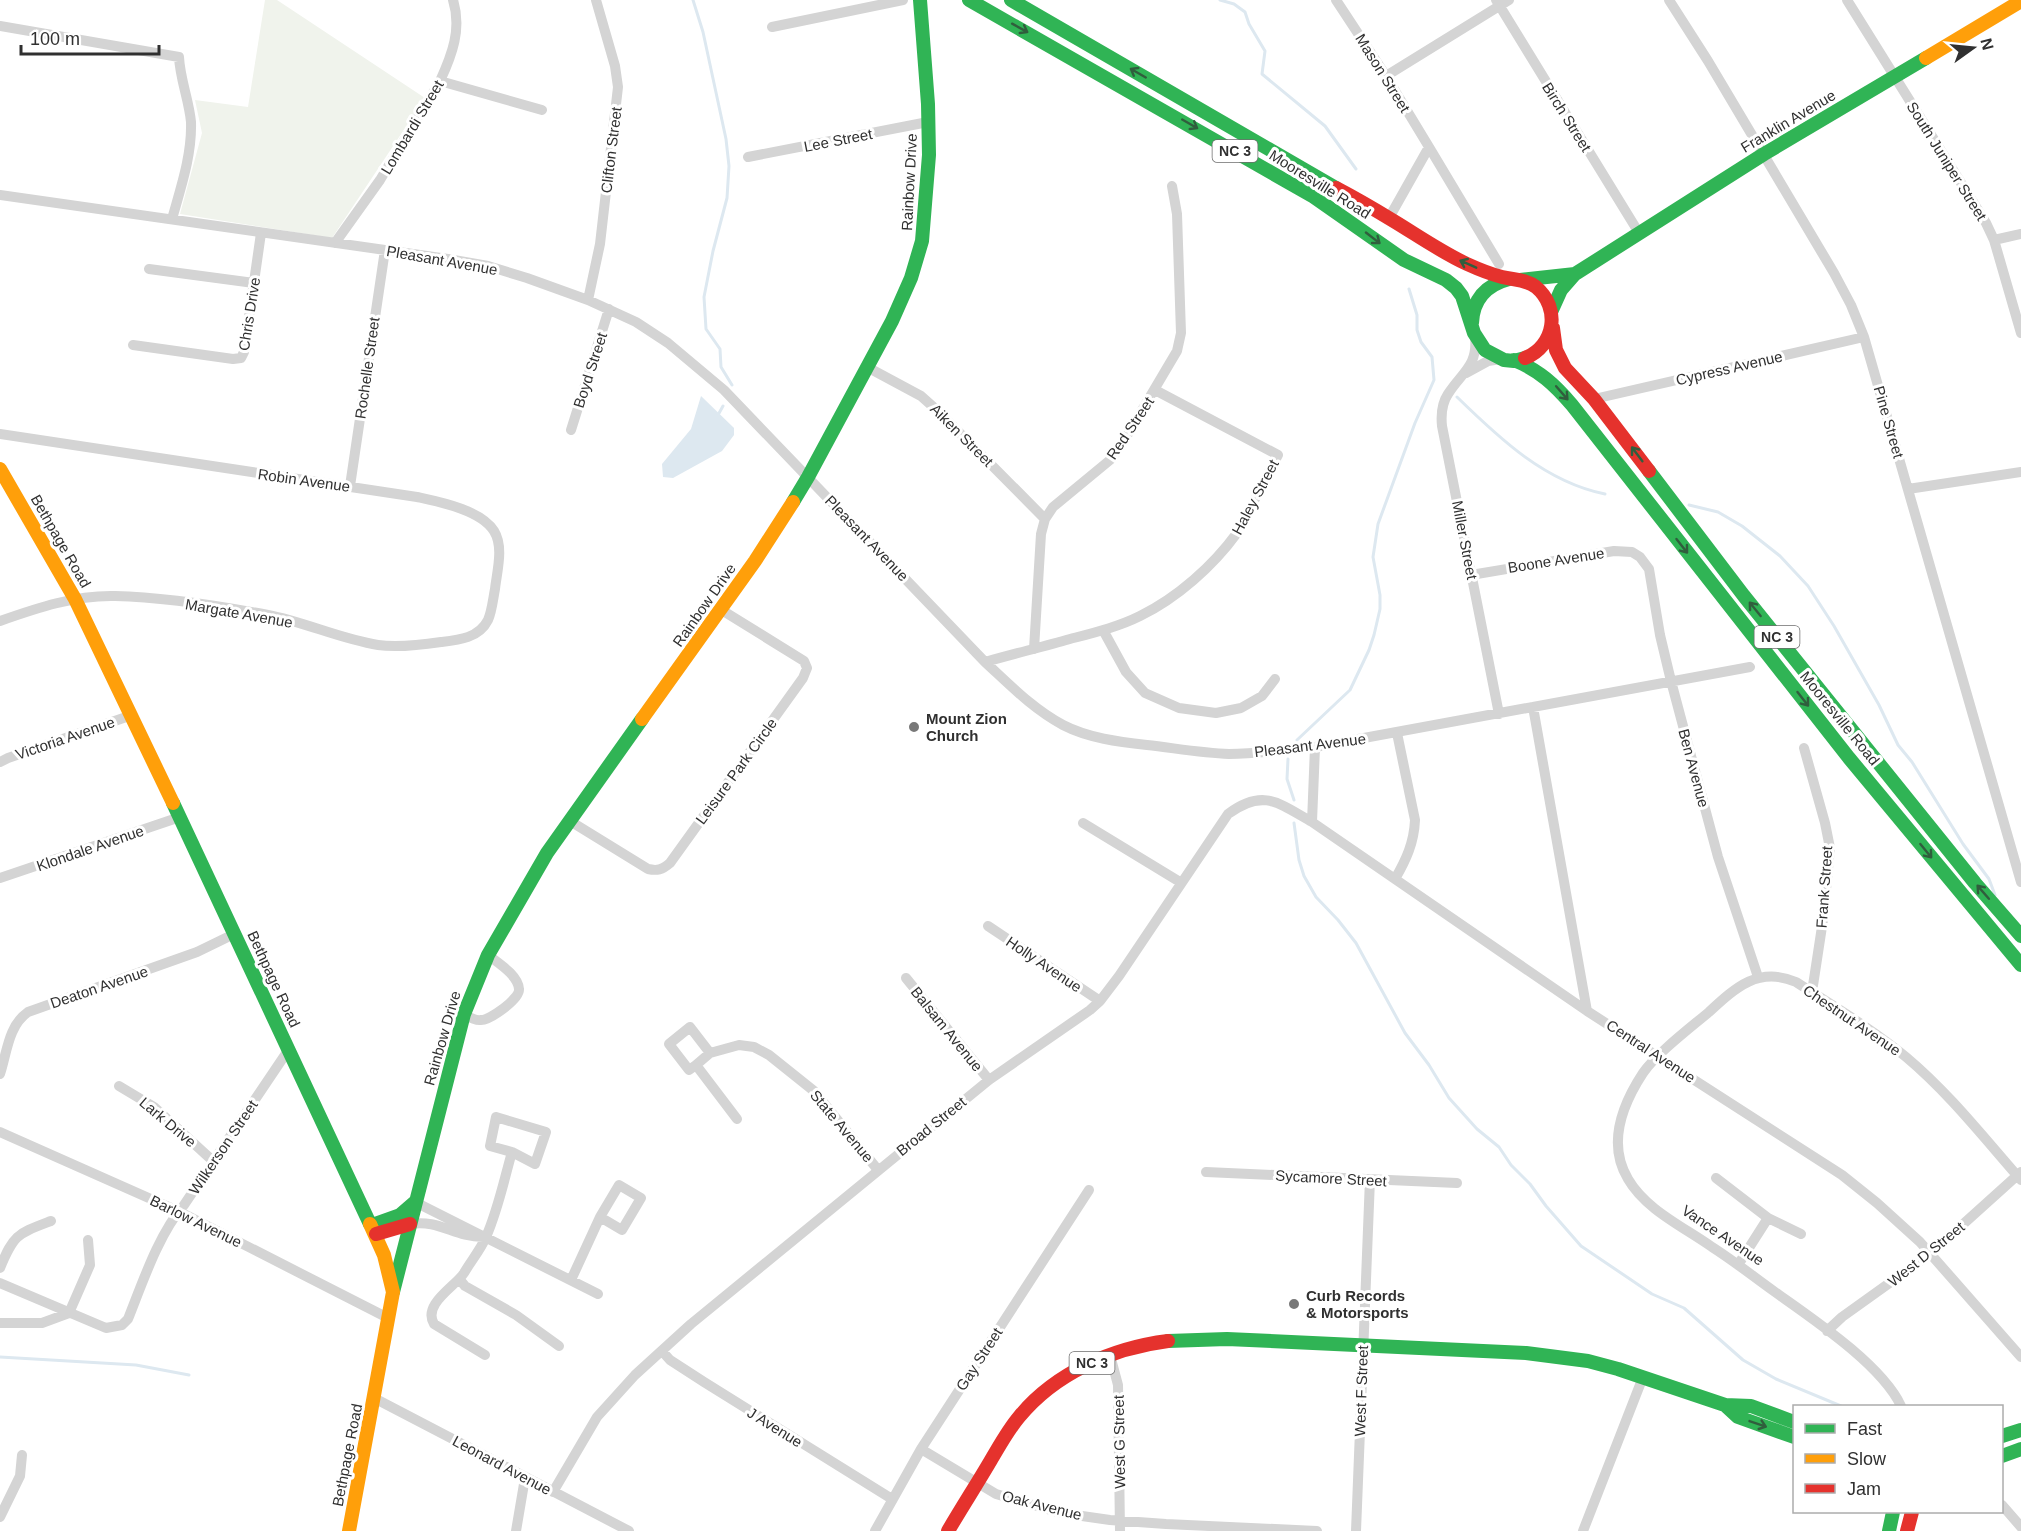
<svg xmlns="http://www.w3.org/2000/svg" width="2021" height="1531" font-family="Helvetica,sans-serif">
<rect width="100%" height="100%" fill="#fff"/>
<path fill="#f0f3ec" d="M265,0H277L425,98L332,238L180,214L202,133L195,100L248,107Z"/>
<path fill="#dde8f0" d="M701,396L734,428V435L722,451L673,478L663,477L662,464L691,429Z"/>
<g fill="none" stroke-linecap="round" stroke-linejoin="round">
<path stroke="#dde8f0" stroke-width="3" d="M693,0L703,32L726,139L729,166L727,198L713,251L704,297L706,329L720,349L721,367L732,385
M1220,0L1234,4L1245,12L1249,24L1265,51L1262,74L1325,126L1356,169
M1457,397C1499,438 1545,482 1605,494
M718,415L723,406
M1689,505L1718,512L1742,526L1780,556L1808,586L1834,626L1879,705L1898,745L1912,762L1963,844L1989,879L1995,895
M1297,740L1350,690L1369,650L1374,635L1380,609V595L1373,557L1378,524L1415,423L1434,380L1432,357L1421,342L1417,330V315L1409,289
M1288,759L1287,779L1294,800
M1294,823L1299,860L1304,876L1316,897L1338,920L1356,943L1405,1033L1429,1065L1449,1098L1477,1129L1499,1147L1511,1165L1530,1184L1546,1206L1581,1246L1652,1294L1684,1308L1743,1360L1776,1379L1841,1406
M0,1357L136,1365L189,1375"/>
<path stroke="#d4d4d4" stroke-width="10" d="M1336,0L1386,76L1429,147L1389,218
M1496,0L1639,233
M1669,0L1708,61L1834,273L1851,305L1864,337L2021,882
M1847,0L1986,223L1994,240L2021,333
M0,26L179,57C180,79 189,100 191,122C192,155 181,187 172,219
M772,27L903,0
M1386,76L1509,0
M440,81L542,110
M1429,147L1499,264
M748,157L928,122
M0,195L448,259L488,266L527,278L588,300L636,322L668,343L724,390L985,662C1010,685 1033,709 1063,725C1088,738 1119,742 1147,745C1174,748 1202,753 1229,754C1258,754 1287,750 1315,747L1750,667
M1994,240L2021,234
M335,243L380,180L440,81C452,55 462,29 453,0
M149,269L254,283
M588,300L600,244L618,87L615,66L596,0
M1475,337C1478,366 1462,372 1448,394C1442,403 1441,416 1442,426L1499,714
M133,345L233,359L241,358L244,352L261,233
M867,367L921,396L939,412L1045,519
M1466,373L1488,361L1501,359
M1594,399L1864,337
M571,430L609,309
M0,434L417,497C440,502 481,510 494,531C504,547 497,571 495,589C493,599 492,611 488,620C479,638 459,640 441,642C421,645 398,648 378,645C340,639 305,622 268,615C220,606 163,597 115,596C75,595 37,608 0,621
M350,486L385,250
M1908,489L2021,472
M1471,575L1614,551L1632,552L1640,557L1649,569L1660,635L1671,681L1718,857L1758,977
M1103,630L1126,672L1145,693L1179,708L1216,713L1241,708L1262,696L1275,679
M1034,649L1041,534L1045,519L1053,507L1110,460L1119,449L1177,351L1181,333L1177,214L1172,186
M985,662C1013,654 1042,647 1070,639C1093,633 1118,627 1140,616C1177,598 1213,566 1237,533L1278,455L1155,390
M1533,707L1587,1011
M1315,747L1312,822L1587,1011L1842,1175L1877,1203L1920,1242L2021,1357
M1804,748L1825,823L1830,848L1823,920L1812,992
M0,762L8,758L132,715
M570,821L648,869C657,871 662,870 670,863L803,678L807,668L804,661L720,609
M1083,823L1180,882
M0,878L180,817
M1395,879C1406,860 1414,843 1415,820L1397,733
M988,926L1100,1001
M906,978L989,1080
M464,1014C469,1017 475,1021 481,1020C490,1020 520,999 519,989C518,975 498,963 488,955
M710,1053L739,1045L754,1047L769,1055L814,1091L878,1170
M696,1065L710,1053L690,1027L669,1044L689,1070L696,1065L737,1119
M0,1074C7,1053 8,1026 28,1012L197,952L234,934
M119,1086L154,1107L213,1161
M496,1117L546,1132L535,1164L512,1152L490,1146Z
M0,1132L178,1211L388,1318
M1206,1172L1457,1183
M1716,1178L1768,1218L1738,1265
M619,1185L641,1198L622,1230L600,1217Z
M415,1202L598,1294
M1768,1218L1801,1234
M410,1224C439,1219 454,1237 483,1237
M0,1268C14,1234 17,1234 51,1221
M460,1280L465,1286L516,1315L559,1346
M571,1280L600,1217
M0,1283L106,1328L122,1325L128,1319C142,1284 159,1233 184,1205L289,1049
M0,1323H42L69,1313L90,1265L88,1240
M1827,1331L1842,1317L1930,1254L2021,1172
M662,1351L670,1360L704,1382L892,1499
M485,1355L434,1324C422,1304 456,1286 464,1273C471,1261 481,1249 486,1237C498,1210 504,1180 512,1152
M1110,1355L1118,1385L1120,1531
M374,1398L629,1531
M1901,1406C1882,1365 1813,1319 1775,1292C1754,1277 1734,1261 1712,1247C1684,1227 1646,1210 1628,1179C1607,1144 1622,1105 1643,1073C1656,1054 1690,1028 1709,1012C1736,987 1759,966 1796,982C1833,1006 1872,1029 1906,1057C1949,1093 1984,1138 2021,1180
M921,1449L996,1494L1061,1513L1110,1520L1166,1524L1317,1531
M553,1492L597,1417L635,1375L691,1324L989,1080L1090,1010L1100,1001L1119,976L1228,814C1263,788 1279,803 1312,822
M2002,1505L2021,1527
M0,1517L20,1476L22,1455
M516,1531L525,1478
M875,1531L921,1449L1089,1190
M1356,1531L1370,1179
M1583,1531L1643,1377"/>
<path stroke="#30b455" stroke-width="14" d="M969,0L1314,197L1404,260L1446,280L1456,288L1462,296L1474,333L1485,350L1504,360L1514,361L1525,358
M1011,0L1336,188
M1520,280L1575,274
M1552,310L1561,290L1575,274L1764,154L1926,58
M1472,323C1473,299 1486,285 1509,279
M1514,360C1539,370 1555,385 1572,405L1849,758L2021,965
M1649,471L1744,596L1975,883L2021,936
M793,502L808,477L892,321L911,278L922,241L929,155L928,104L920,0
M173,803L370,1224
M372,1225L400,1215L415,1202
M393,1292L464,1014L488,955L547,853L642,719
M1168,1341L1227,1339L1526,1353L1588,1361L1618,1369L1725,1405L1751,1406L1794,1422
M1725,1405L1738,1417L1794,1437
M2002,1436L2021,1430
M2002,1456L2021,1449
M1889,1531L1893,1512"/>
<path stroke="#ff9f0a" stroke-width="14" d="M1926,58L2021,1
M0,469L75,599L173,803
M642,719L755,561L793,502
M349,1531L393,1292L384,1255L370,1224"/>
<path stroke="#e5322d" stroke-width="14" d="M1336,188C1355,198 1374,209 1392,220C1417,235 1441,252 1467,264C1478,269 1490,274 1502,277C1514,280 1526,279 1536,287C1561,308 1555,346 1525,358
M1553,328L1556,350L1565,368L1594,399L1649,471
M376,1234L410,1224
M948,1531C962,1507 977,1484 991,1460C1000,1445 1008,1430 1019,1417C1055,1373 1112,1348 1168,1341
M1907,1531L1912,1512"/>
</g>
<defs><path id="oneway-shaft" d="M-6 0H5M1.5-3L5.5 0L1.5 3" fill="none" stroke-width="1.6" stroke-linecap="round" stroke-linejoin="round" transform="scale(1.5)"/></defs>
<g stroke="#305e3d">
<use href="#oneway-shaft" transform="translate(1020 28) rotate(29)"/>
<use href="#oneway-shaft" transform="translate(1138 73) rotate(-150)"/>
<use href="#oneway-shaft" transform="translate(1190 124) rotate(30)"/>
<use href="#oneway-shaft" transform="translate(1373 238) rotate(38)"/>
<use href="#oneway-shaft" transform="translate(1468 264) rotate(-156)"/>
<use href="#oneway-shaft" transform="translate(1562 393) rotate(49)"/>
<use href="#oneway-shaft" transform="translate(1637 454) rotate(-127)"/>
<use href="#oneway-shaft" transform="translate(1682 546) rotate(52)"/>
<use href="#oneway-shaft" transform="translate(1755 609) rotate(-129)"/>
<use href="#oneway-shaft" transform="translate(1803 699) rotate(52)"/>
<use href="#oneway-shaft" transform="translate(1926 851) rotate(51)"/>
<use href="#oneway-shaft" transform="translate(1983 892) rotate(-131)"/>
<use href="#oneway-shaft" transform="translate(1758 1424) rotate(19)"/>
</g>
<g fill="#787878" stroke="#fff" stroke-width="2">
<circle cx="914" cy="727" r="6"/>
<circle cx="1294" cy="1304" r="6"/>
</g>
<g text-anchor="middle" dominant-baseline="central" stroke-width="6" stroke-linejoin="round" paint-order="stroke">
<g fill="#fff" stroke="#6e6e6e" stroke-width="1.5">
<rect x="1212.5" y="140" width="45" height="22" rx="4.5"/>
<rect x="1754.5" y="626" width="45" height="22" rx="4.5"/>
<rect x="1069.5" y="1352" width="45" height="22" rx="4.5"/>
</g>
<g font-size="14" font-weight="bold" fill="#303030">
<text x="1235" y="151">NC 3</text>
<text x="1777" y="637">NC 3</text>
<text x="1092" y="1363">NC 3</text>
</g>
<g font-size="15" fill="#303030" stroke="#fff">
<text transform="translate(1383 73) rotate(58)">Mason Street</text>
<text transform="translate(1567 117) rotate(58)">Birch Street</text>
<text transform="translate(1788 121) rotate(-31)">Franklin Avenue</text>
<text transform="translate(412 127) rotate(-59)">Lombardi Street</text>
<text transform="translate(838 140) rotate(-11)">Lee Street</text>
<text transform="translate(611 150) rotate(-83)">Clifton Street</text>
<text transform="translate(1947 161) rotate(58)">South Juniper Street</text>
<text transform="translate(909 182) rotate(-87)">Rainbow Drive</text>
<text transform="translate(1320 184) rotate(32)">Mooresville Road</text>
<text transform="translate(442 260) rotate(10)">Pleasant Avenue</text>
<text transform="translate(249 314) rotate(-81)">Chris Drive</text>
<text transform="translate(367 368) rotate(-82)">Rochelle Street</text>
<text transform="translate(1729 368) rotate(-13)">Cypress Avenue</text>
<text transform="translate(590 370) rotate(-72)">Boyd Street</text>
<text transform="translate(1889 422) rotate(74)">Pine Street</text>
<text transform="translate(1130 428) rotate(-56)">Red Street</text>
<text transform="translate(962 435) rotate(45)">Aiken Street</text>
<text transform="translate(304 480) rotate(8)">Robin Avenue</text>
<text transform="translate(1255 497) rotate(-62)">Haley Street</text>
<text transform="translate(867 538) rotate(46)">Pleasant Avenue</text>
<text transform="translate(1465 540) rotate(79)">Miller Street</text>
<text transform="translate(61 541) rotate(60)">Bethpage Road</text>
<text transform="translate(1556 560) rotate(-9)">Boone Avenue</text>
<text transform="translate(704 605) rotate(-55)">Rainbow Drive</text>
<text transform="translate(239 613) rotate(10)">Margate Avenue</text>
<text transform="translate(1840 718) rotate(51)">Mooresville Road</text>
<text transform="translate(65 738) rotate(-19)">Victoria Avenue</text>
<text transform="translate(1310 745) rotate(-7)">Pleasant Avenue</text>
<text transform="translate(1694 768) rotate(75)">Ben Avenue</text>
<text transform="translate(736 771) rotate(-54)">Leisure Park Circle</text>
<text transform="translate(90 848) rotate(-19)">Klondale Avenue</text>
<text transform="translate(1824 887) rotate(-86)">Frank Street</text>
<text transform="translate(1044 964) rotate(34)">Holly Avenue</text>
<text transform="translate(274 979) rotate(65)">Bethpage Road</text>
<text transform="translate(99 987) rotate(-19)">Deaton Avenue</text>
<text transform="translate(1852 1020) rotate(34)">Chestnut Avenue</text>
<text transform="translate(947 1029) rotate(51)">Balsam Avenue</text>
<text transform="translate(442 1038) rotate(-74)">Rainbow Drive</text>
<text transform="translate(1651 1051) rotate(33)">Central Avenue</text>
<text transform="translate(168 1122) rotate(40)">Lark Drive</text>
<text transform="translate(842 1126) rotate(50)">State Avenue</text>
<text transform="translate(931 1126) rotate(-39)">Broad Street</text>
<text transform="translate(223 1147) rotate(-56)">Wilkerson Street</text>
<text transform="translate(1331 1178) rotate(3)">Sycamore Street</text>
<text transform="translate(196 1221) rotate(26)">Barlow Avenue</text>
<text transform="translate(1723 1235) rotate(34)">Vance Avenue</text>
<text transform="translate(1926 1254) rotate(-39)">West D Street</text>
<text transform="translate(979 1359) rotate(-57)">Gay Street</text>
<text transform="translate(1361 1391) rotate(-88)">West F Street</text>
<text transform="translate(775 1427) rotate(32)">J Avenue</text>
<text transform="translate(1119 1442) rotate(-91)">West G Street</text>
<text transform="translate(347 1455) rotate(-79)">Bethpage Road</text>
<text transform="translate(502 1465) rotate(28)">Leonard Avenue</text>
<text transform="translate(1042 1505) rotate(14)">Oak Avenue</text>
</g>
<g font-size="15" font-weight="bold" fill="#303030" stroke="#fff" text-anchor="start">
<text x="926" y="718">Mount Zion<tspan x="926" dy="17">Church</tspan></text>
<text x="1306" y="1295">Curb Records<tspan x="1306" dy="17">&amp; Motorsports</tspan></text>
</g>
</g>
<rect x="1793" y="1405" width="210" height="108" fill="#ffffff" stroke="#acacac" stroke-width="1.5"/>
<rect x="1805" y="1424" width="30" height="9" fill="#30b455" stroke="#acacac" stroke-width="1.5"/>
<text x="1847" y="1435" font-size="18" fill="#303030">Fast</text>
<rect x="1805" y="1454" width="30" height="9" fill="#ff9f0a" stroke="#acacac" stroke-width="1.5"/>
<text x="1847" y="1465" font-size="18" fill="#303030">Slow</text>
<rect x="1805" y="1484" width="30" height="9" fill="#e5322d" stroke="#acacac" stroke-width="1.5"/>
<text x="1847" y="1495" font-size="18" fill="#303030">Jam</text>
<g transform="translate(1973 48) rotate(75)" stroke="#ffffff" stroke-width="4.5" paint-order="stroke">
<path d="M0-4.5L10 22L0 15L-10 22Z" fill="#303030"/>
<text y="-9" font-size="16" font-weight="bold" text-anchor="middle" fill="#303030">N</text>
</g>
<path d="M21 45v9h138v-9" fill="none" stroke="#303030" stroke-width="3"/>
<text x="30" y="45" font-size="18" fill="#303030" stroke="#ffffff" stroke-width="4.5" paint-order="stroke">100 m</text>
</svg>
